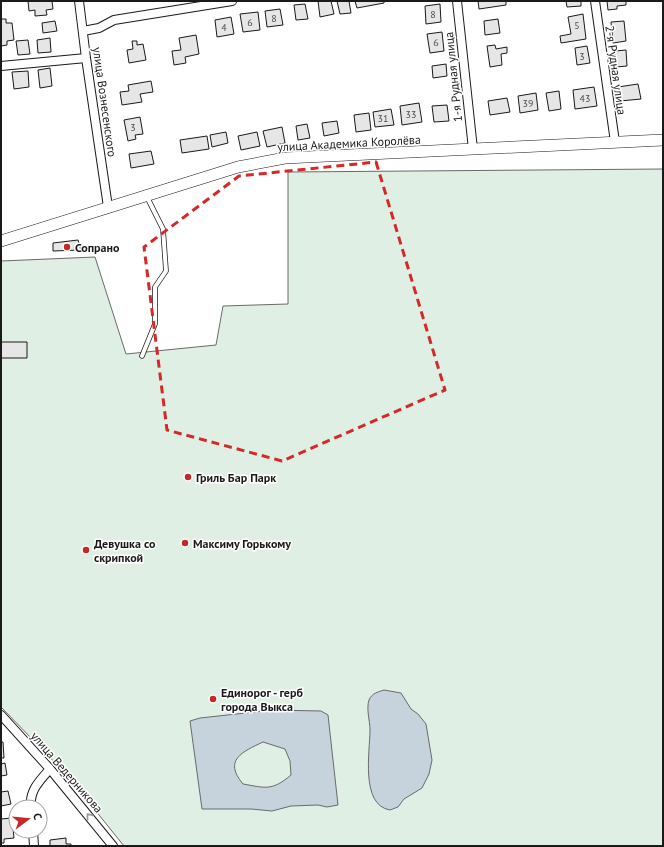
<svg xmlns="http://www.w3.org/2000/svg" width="664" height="847" font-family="'PT Sans',sans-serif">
<rect width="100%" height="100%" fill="#fff"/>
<path fill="#e0efe3" stroke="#6a6a6a" d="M663,169V846H124L66,774L1,707V261L95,257L126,354L216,345L223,306L288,304V172Z"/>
<path fill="#c6d2dc" stroke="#6a6a6a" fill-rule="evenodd" d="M384,690L401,693L411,709L418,714L426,724L432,760L429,774L422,788L404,799L398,807L390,810C360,805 370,751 370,730C370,721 366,709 369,700C372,693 378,692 384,690Z
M273,710L321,711L328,715L338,805L327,807L318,805L291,806L272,811L251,809H202L190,721L200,718ZM263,742L285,749L290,761L291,775C272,791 266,788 243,784C223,760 242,752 263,742Z"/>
<path fill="#e6e6e6" stroke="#1a1a1a" d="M28,1H52L53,9L46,10L47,15L35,16V10L29,11Z
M318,1H331L334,14L320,17Z
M337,1H349L351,13L340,14Z
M355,1H384V3L357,8Z
M478,1H506V5L479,9Z
M566,1H581V6L567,7Z
M607,1H626V5L617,6V9L608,10Z
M305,4L308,19L296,20L294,5Z
M440,4L441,22L426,24L425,6Z
M280,9L283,25L267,27L265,11Z
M258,12L260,30L243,32L240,14Z
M583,14L586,39L561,43L560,36L571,34L568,17Z
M231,17L234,34L217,37L215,20Z
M1,19H6V23H12L14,40L7,41V45L1,46Z
M498,19L500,33L485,35L484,21Z
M55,21L57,31L43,33L42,23Z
M624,21L626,41L613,43L611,22Z
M442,32L444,51L430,53L427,34Z
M196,35L199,54L185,57L186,63L174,65L172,51L181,50L179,38Z
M50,38L51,52L38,53L37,40Z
M28,40L30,54L18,55L16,41Z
M132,41H137V45L143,44L146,60L129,63L127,50L133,49Z
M495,45L496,49L507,47V53L501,54L502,65L490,67L487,46Z
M587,46L590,63L577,65L575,48Z
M626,50L627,66L616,67L615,51Z
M446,64L447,76L433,78L432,66Z
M50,68L52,86L40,88L38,70Z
M28,71L29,87L14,89L12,72Z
M151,81L153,92L140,94L142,102L122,105L120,92L129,91L128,85Z
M638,84L641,99L620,101L618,87Z
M594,87L597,106L575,109L573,90Z
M559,91L561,109L549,111L546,93Z
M536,93L538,110L520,113L518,96Z
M507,98L510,112L490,115L488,101Z
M419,103L422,122L402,125L400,106Z
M447,105L449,121L434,122L432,106Z
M391,109L394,125L375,127L373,112Z
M369,113L371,130L356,132L354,115Z
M140,117L143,134L135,135L136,139L128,141L124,120Z
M337,121L339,133L324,136L322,123Z
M307,124L310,138L298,140L296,126Z
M282,127L285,143L267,147L263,131Z
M226,132L228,143L212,147L210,135Z
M257,132L260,146L241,150L238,136Z
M207,136L209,149L182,153L180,140Z
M151,151L154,164L131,168L129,154Z
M78,240L81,250L53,251V243Z
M1,342H27V358H1Z
M1,742H3L4,758H1Z
M5,763L7,775L1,776V764Z
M8,791L11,804L1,806V792Z
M12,818L14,838L4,839V843H1V819Z
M66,838V844H71V846H50V840Z"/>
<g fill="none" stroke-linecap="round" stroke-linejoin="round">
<defs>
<path id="lane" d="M142,356L155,324V287L166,271L163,229L147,197"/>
<path id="street" d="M79,1L86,58L108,207
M457,1L473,149
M595,1L615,142
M83,31L99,28L114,20L232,1
M1,66L86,58
M1,715L50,769L113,846
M31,807C29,791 40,780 50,769
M33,831L34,846"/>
<path id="secondary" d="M1,241L238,167L285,158L663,140"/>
</defs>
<use href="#lane" stroke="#1a1a1a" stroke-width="5.5"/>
<use href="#street" stroke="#1a1a1a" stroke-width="10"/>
<use href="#secondary" stroke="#1a1a1a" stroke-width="12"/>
<use href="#lane" stroke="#fff" stroke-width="4"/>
<use href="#street" stroke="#fff" stroke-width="8"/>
<use href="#secondary" stroke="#fff" stroke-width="11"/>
</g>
<defs><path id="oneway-chevron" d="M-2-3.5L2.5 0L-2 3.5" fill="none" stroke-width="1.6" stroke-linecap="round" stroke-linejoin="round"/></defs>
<use stroke="#989898" href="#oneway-chevron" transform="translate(89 816) rotate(-129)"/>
<path fill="none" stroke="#d62828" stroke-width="3" stroke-dasharray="8 5" stroke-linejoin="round" d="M376,162L445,390L282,461L167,430L144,247L239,176Z"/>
<g fill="#c62828" stroke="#fff" stroke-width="1.5">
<circle cx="67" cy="247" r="4"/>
<circle cx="188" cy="477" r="4"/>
<circle cx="185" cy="543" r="4"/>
<circle cx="86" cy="550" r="4"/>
<circle cx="213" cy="699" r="4"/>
</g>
<g text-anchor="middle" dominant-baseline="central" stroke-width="3" stroke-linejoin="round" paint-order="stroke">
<g font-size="10" fill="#4d4d4d">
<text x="433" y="14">8</text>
<text x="274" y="18">8</text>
<text x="250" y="22">6</text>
<text x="577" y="25">5</text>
<text x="224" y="27">4</text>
<text x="436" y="42">6</text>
<text x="582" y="56">3</text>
<text x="585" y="98">43</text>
<text x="528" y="103">39</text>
<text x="411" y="114">33</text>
<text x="383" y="118">31</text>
<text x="133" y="127">3</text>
</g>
<g font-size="12" fill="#1a1a1a" stroke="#fff">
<text transform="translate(616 70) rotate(82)">2-я Рудная улица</text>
<text transform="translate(453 77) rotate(-96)">1-я Рудная улица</text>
<text transform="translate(105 102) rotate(82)">улица Вознесенского</text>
<text transform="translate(349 143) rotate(-3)">улица Академика Королёва</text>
<text transform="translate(67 772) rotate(49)">улица Ведерникова</text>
</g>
<g font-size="12" font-weight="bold" fill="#1a1a1a" stroke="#fff" text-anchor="start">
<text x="75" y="247">Сопрано</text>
<text x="196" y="477">Гриль Бар Парк</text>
<text x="94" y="543">Девушка со<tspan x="94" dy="14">скрипкой</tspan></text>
<text x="193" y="543">Максиму Горькому</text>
<text x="221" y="692">Единорог - герб<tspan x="221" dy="14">города Выкса</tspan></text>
</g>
</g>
<rect width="664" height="847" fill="none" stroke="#1a1a1a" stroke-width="4"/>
<g transform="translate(28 819) rotate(74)"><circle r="19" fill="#ffffff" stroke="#a3a3a3"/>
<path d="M0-3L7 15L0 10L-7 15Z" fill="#c62828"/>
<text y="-6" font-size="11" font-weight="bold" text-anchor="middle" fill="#1a1a1a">С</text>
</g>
</svg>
